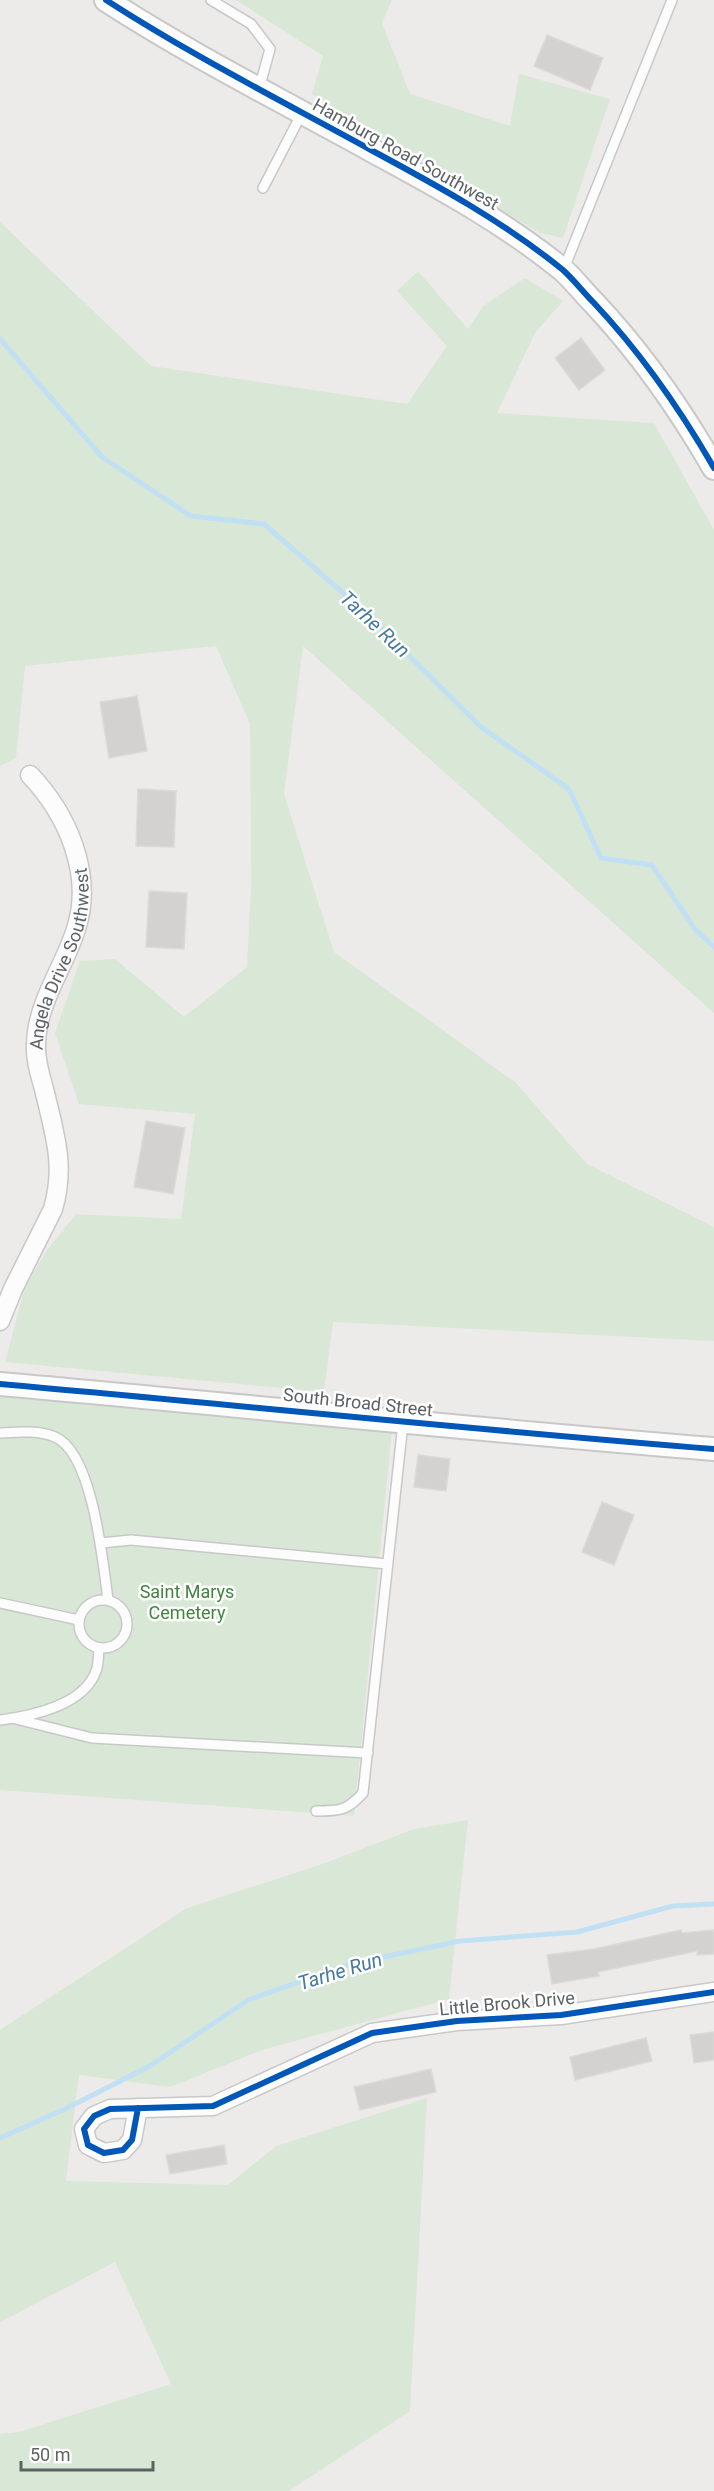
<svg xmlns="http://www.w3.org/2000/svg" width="714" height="2491" font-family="Roboto,sans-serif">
<rect width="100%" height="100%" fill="#edebe9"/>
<path fill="#d9e7d6" d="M236,0H392L382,23L410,94L510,126L519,74L610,99L563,238L540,233L312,94L323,56Z
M0,222L151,366L407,404L447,346L397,291L418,271L468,329L483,306L525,278L563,301L535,333L497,413L654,423L714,530V1013L303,646L284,794L334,952L515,1082L587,1164L714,1227V1341L333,1322L324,1392L5,1362L25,1287L47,1250L76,1214L181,1219L195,1114L79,1104L55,1033L80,961L115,959L184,1017L247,967L251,887L250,724L216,646L25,666L16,758L0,766Z
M0,1395L392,1431L354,1816L0,1790Z
M468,1820L449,1999L262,2050L170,2087L79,2075L66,2181L228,2185L276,2146L427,2098L410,2411L289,2491H0V2434L19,2432L171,2384L115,2262L0,2322V2030L187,1908L325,1863L414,1829Z"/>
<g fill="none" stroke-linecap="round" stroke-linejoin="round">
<path stroke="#c1e0f3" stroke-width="5" d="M0,339L102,457L191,516L264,524L366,613L481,727L569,789L601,858L652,865L695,929L714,947
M0,2138L63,2110L150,2066L248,2000L350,1964L460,1941L577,1932L673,1906L714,1904"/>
</g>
<path fill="#d4d2d1" stroke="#dcdad8" stroke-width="1.5" d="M547,35L603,58L590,90L534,66Z
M581,338L605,370L579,390L555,358Z
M137,696L147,751L109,758L100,702Z
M138,789L176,791L174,847L136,846Z
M149,891L187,893L184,949L146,947Z
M146,1121L185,1128L173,1194L134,1187Z
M418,1455L450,1459L446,1491L414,1487Z
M602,1502L634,1515L614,1565L582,1552Z
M681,1930L682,1933L714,1930V1954L697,1955V1951L598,1972L599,1976L552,1984L547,1955L594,1949Z
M714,2032V2060L694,2063L690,2035Z
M646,2038L652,2061L575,2080L570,2057Z
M431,2069L436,2092L360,2110L354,2087Z
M224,2145L227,2164L170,2174L166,2155Z"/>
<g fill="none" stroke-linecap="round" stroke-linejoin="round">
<defs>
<path id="service" d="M211,0L251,24L270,49L259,89
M263,188L302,113
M563,271L672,0
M0,1433C18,1432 38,1430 55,1437C93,1453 103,1563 108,1600
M101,1543L131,1540L388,1564
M79 1624a24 24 0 1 1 48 0a24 24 0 1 1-48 0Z
M0,1603L79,1620
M12,1718L92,1738L368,1753
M0,1720C32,1716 84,1705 96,1671C99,1665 98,1655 99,1648
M316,1811C339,1811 347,1811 363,1793L403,1423"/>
<g id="minor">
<path id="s1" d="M0,1321L13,1289L53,1209C66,1165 54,1132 44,1089C40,1075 35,1059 36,1044C37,1002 64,968 76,929C94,874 67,814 30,775"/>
<path d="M138,2108L132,2140L123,2150L104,2153L88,2145L84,2129L94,2116L110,2109L213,2106L372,2033L457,2021L561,2015L714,1992"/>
</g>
<path id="tertiary" d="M106,0C191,55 282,101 371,150C438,186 504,222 563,270C574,280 584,293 594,303C641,353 680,409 714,468
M0,1384C238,1405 476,1430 714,1449"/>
</defs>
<use href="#service" stroke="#c8c8c8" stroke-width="12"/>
<use href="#minor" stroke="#c8c8c8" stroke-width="21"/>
<use href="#tertiary" stroke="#c8c8c8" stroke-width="26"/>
<use href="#service" stroke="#fcfcfc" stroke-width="9"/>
<use href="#minor" stroke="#fcfcfc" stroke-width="18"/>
<use href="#tertiary" stroke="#fcfcfc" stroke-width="22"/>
<defs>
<path id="cycleway" d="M106,0C191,55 282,101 371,150C438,186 504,222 563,270C574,280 584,293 594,303C641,353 680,409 714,468
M0,1384C238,1405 476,1430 714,1449
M138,2108L132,2140L123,2150L104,2153L88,2145L84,2129L94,2116L110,2109L213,2106L372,2033L457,2021L561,2015L714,1992"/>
</defs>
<use href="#cycleway" stroke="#fff" stroke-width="10"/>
<use href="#cycleway" stroke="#0057b8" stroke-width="6"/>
</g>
<g text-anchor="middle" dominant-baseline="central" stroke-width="5" stroke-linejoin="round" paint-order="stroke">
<g font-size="18" fill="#5e6265" stroke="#fff">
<text transform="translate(406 154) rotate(29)">Hamburg Road Southwest</text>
<text stroke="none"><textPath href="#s1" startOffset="381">Angela Drive Southwest</textPath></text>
<text transform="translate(358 1402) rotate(6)">South Broad Street</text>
<text transform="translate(507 2003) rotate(-5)">Little Brook Drive</text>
</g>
<g font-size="18" fill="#40843e" stroke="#fff">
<text x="187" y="1591">Saint Marys<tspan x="187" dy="21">Cemetery</tspan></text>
</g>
<g font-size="20" font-style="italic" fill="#4879a0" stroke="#fff">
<text transform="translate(375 624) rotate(43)">Tarhe Run</text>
<text transform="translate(340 1971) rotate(-17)">Tarhe Run</text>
</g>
</g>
<path d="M21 2461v9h132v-9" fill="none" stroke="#5e6265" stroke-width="3"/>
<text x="30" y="2461" font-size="18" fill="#5e6265" stroke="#ffffff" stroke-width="4.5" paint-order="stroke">50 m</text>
</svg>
